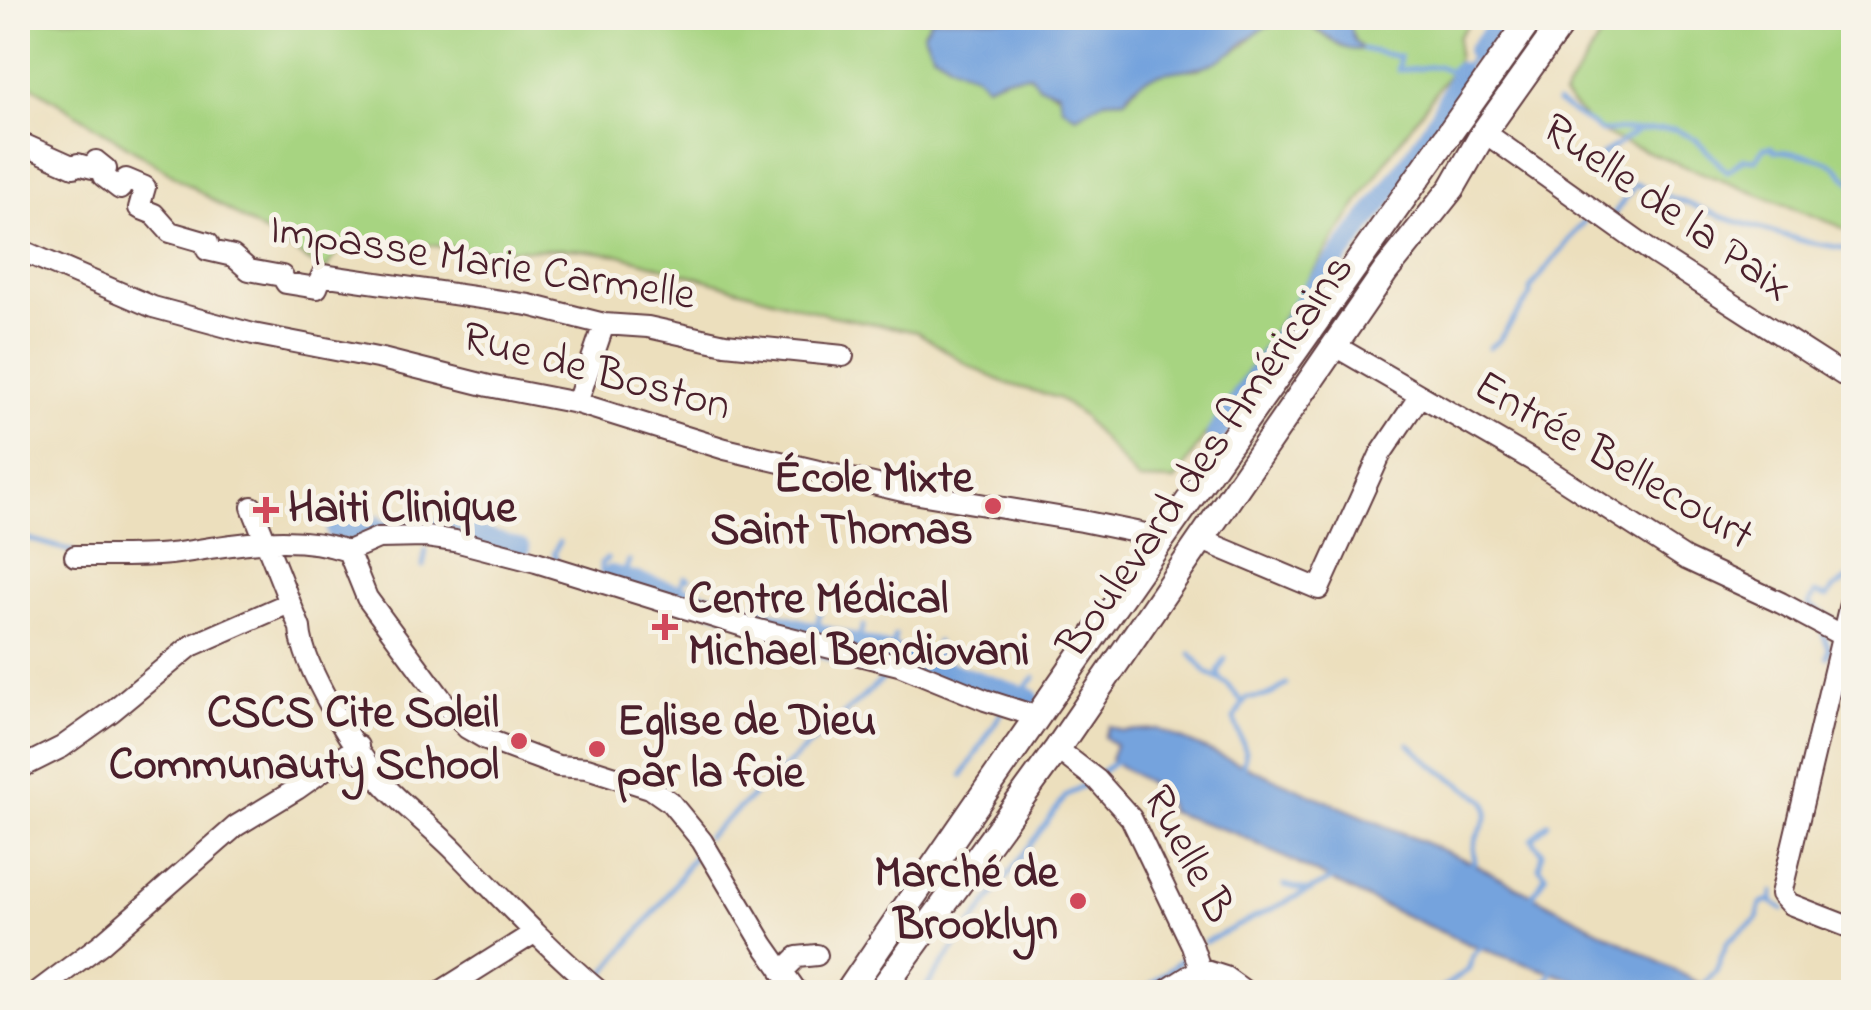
<svg xmlns="http://www.w3.org/2000/svg" width="1871" height="1010" font-family="'Indie Flower',sans-serif">
<rect width="100%" height="100%" fill="#f7f3e8"/>
<filter id="ink" filterUnits="userSpaceOnUse"><feTurbulence type="fractalNoise" baseFrequency=".01" numOctaves="2"/><feDisplacementMap in="SourceGraphic" scale="20" xChannelSelector="R" yChannelSelector="G"/><feConvolveMatrix kernelMatrix="1 2 1 2 8 2 1 2 1" color-interpolation-filters="sRGB"/></filter>
<filter id="wash" filterUnits="userSpaceOnUse"><feTurbulence type="fractalNoise" baseFrequency=".0048" numOctaves="4" result="noise"/><feDisplacementMap in="SourceGraphic" scale="40" xChannelSelector="R" yChannelSelector="G"/><feGaussianBlur stdDeviation="2.25" result="paint"/><feColorMatrix in="noise" values="0 0 0 0 0 0 0 0 0 0 0 0 0 0 0 0 0 1.4 0 .05"/><feComposite in="paint" operator="in"/></filter>
<g filter="url(#wash)">
<rect width="100%" height="100%" fill="#ecdfbd"/>
<path fill="#a7d481" stroke="#787a56" stroke-width="2.5" d="M20,18H932L923,32L933,53C943,57 947,63 956,67C973,76 970,67 986,85L1006,77L1030,75C1042,89 1068,97 1086,108L1105,100L1125,99L1142,79L1164,71L1198,69L1245,45L1259,29L1272,25H1308L1342,47L1362,48L1355,42L1347,18H1472L1458,37L1457,62L1390,155L1175,481L1138,480L1082,416L1058,398L1005,383L971,367L917,332L828,315L620,255L573,249L471,250L403,242L338,252L325,271L18,77Z
M1612,18H1853V235L1837,225L1614,139L1593,126L1563,96Z"/>
<path fill="#75a3dd" stroke="#606184" stroke-width="2.5" d="M932,18H1347L1355,42L1363,49C1339,54 1329,33 1309,25C1301,22 1279,23 1270,25C1257,28 1233,55 1213,63C1181,76 1145,64 1125,99L1105,100L1076,116L1062,107L1058,91L1039,86L1030,75L1006,77L986,85C970,67 973,76 956,67C947,63 943,57 933,53L923,32Z
M1109,726L1122,731L1158,729L1470,862L1716,992H1609L1473,946L1381,905L1237,834L1170,812L1162,791L1110,760L1115,745L1104,737Z"/>
<g fill="none" stroke-linecap="round" stroke-linejoin="round">
<path stroke="#75a3dd" stroke-width="5" d="M1363,49L1400,57L1398,70L1438,66L1455,73L1464,68L1476,52L1482,53
M1557,103L1601,131L1675,129L1697,140L1727,172L1743,159L1756,160L1764,148L1771,147L1775,151C1788,151 1825,158 1835,166C1843,171 1845,179 1854,184
M1585,169L1594,168L1602,155L1636,132
M1613,215L1636,184L1728,219L1807,242L1854,250
M1489,348L1499,340L1530,296V289L1588,216
M379,517L376,526L380,531
M18,536L72,551
M342,542L348,531
M556,559L554,553L559,542
M629,561L625,572L632,581
M423,566L426,550
M602,572L601,563L607,559
M686,596L680,587L685,577L689,579
M760,600L759,608L763,617
M822,607L818,620L823,634
M1832,619L1809,605L1815,593L1827,597L1833,589L1852,576L1854,570
M863,626L859,637L869,647
M1823,634L1829,648L1827,657
M895,636L892,650L895,654
M1191,654L1206,672L1226,683L1242,702
M818,655L872,671
M913,660L912,652L917,638
M936,667L937,642
M1220,678L1218,672L1225,659
M1010,703L1035,677
M1409,744L1434,766L1484,800C1498,821 1467,833 1475,861L1471,865
M1242,768L1246,752L1234,719L1246,698C1264,698 1272,696 1286,684
M1100,773L1118,760
M963,775L1002,712
M707,837L893,670
M1284,885L1310,891
M1773,892L1772,902L1783,909
M1530,900L1546,874L1539,867L1542,852L1532,839L1548,823
M1205,942L1332,879
M599,980L661,904L695,854
M926,987L1066,796L1084,785
M18,988L21,992
M1439,990L1468,970L1474,954L1484,945
M1142,992L1186,956
M1529,992L1549,979L1554,967
M1697,992L1716,971L1728,941L1757,919L1761,904L1772,899"/>
<path stroke="#75a3dd" stroke-width="20" d="M1476,52L1503,18
M1216,435L1295,317C1308,291 1326,272 1345,249C1380,204 1442,124 1459,72
M336,531L452,528L520,549
M611,575L913,660L1029,698"/>
</g>
</g>
<g filter="url(#ink)">
<g fill="none" stroke-linecap="round" stroke-linejoin="round">
<defs>
<path id="minor" d="M1484,132L1655,254L1854,382
M18,142L74,167L78,164L92,168L96,161L106,169L103,176L120,189L126,179L145,187L139,208L154,214L170,232L208,243L207,250L233,256L249,270L282,276L286,283L317,288L322,275L529,305L604,324L648,327L725,344L843,356
M18,249L153,307L253,334L382,359L489,386L577,403L725,449L907,492L1082,521L1165,538
M1335,346L1539,464L1686,559L1781,603L1854,642
M577,403L604,324
M252,507L300,628C302,667 358,757 386,787C408,810 435,830 458,854C505,902 549,949 600,992
M1202,540L1319,589L1380,455L1419,397
M348,551L367,598L449,709L467,728L486,739L558,766L587,768L650,788L670,802L702,841L764,945L797,992
M75,556C107,556 138,557 170,554C230,546 289,531 348,551L378,538L426,537L455,541L536,562L743,626L899,665L985,700L1035,716
M1854,587L1781,894L1790,904L1854,929
M1057,749L1097,780L1131,818L1192,945L1200,969L1225,977L1246,992
M18,769L62,747L111,712L191,646L289,603
M782,972L797,957L817,955
M37,992L101,944L236,826L297,789L358,746
M440,992L534,933
M1164,992L1200,969"/>
<path id="major" d="M848,992C1070,664 1302,342 1531,18
M880,992L1057,749L1385,272L1452,188L1484,132L1565,18"/>
</defs>
<use href="#minor" stroke="#623c41" stroke-width="24"/>
<use href="#major" stroke="#623c41" stroke-width="29"/>
<use href="#minor" stroke="#fff" stroke-width="20"/>
<use href="#major" stroke="#fff" stroke-width="25"/>
</g>
</g>
<g fill="#d1495b" stroke="#f7f3e8" stroke-width="4">
<circle cx="993" cy="506" r="10"/>
<path d="M261 495h10v10h10v10h-10v10h-10v-10h-10v-10h10z"/>
<path d="M660 612h10v10h10v10h-10v10h-10v-10h-10v-10h10z"/>
<circle cx="519" cy="741" r="10"/>
<circle cx="597" cy="749" r="10"/>
<circle cx="1078" cy="901" r="10"/>
</g>
<g text-anchor="middle" dominant-baseline="central" stroke-width="10" stroke-linejoin="round" paint-order="stroke">
<g font-size="45" fill="#4a1f2b" stroke="#f7f3e8">
<text transform="translate(1666 209) rotate(35)">Ruelle de la Paix</text>
<text transform="translate(482 264) rotate(9)">Impasse Marie Carmelle</text>
<text transform="translate(596 373) rotate(15)">Rue de Boston</text>
<text transform="translate(1207 457) rotate(-55)">Boulevard des Américains</text>
<text transform="translate(1613 462) rotate(30)">Entrée Bellecourt</text>
<text transform="translate(1187 855) rotate(62)">Ruelle B</text>
</g>
<g font-size="45" font-weight="bold" fill="#4a1f2b" stroke="#f7f3e8" text-anchor="end">
<text x="973" y="480">École Mixte<tspan x="973" dy="52">Saint Thomas</tspan></text>
<text x="288" y="510" text-anchor="start">Haiti Clinique</text>
<text x="688" y="601" text-anchor="start">Centre Médical<tspan x="688" dy="52">Michael Bendiovani</tspan></text>
<text x="499" y="715">CSCS Cite Soleil<tspan x="499" dy="52">Communauty School</tspan></text>
<text x="617" y="723" text-anchor="start">Eglise de Dieu<tspan x="617" dy="52">par la foie</tspan></text>
<text x="1058" y="875">Marché de<tspan x="1058" dy="52">Brooklyn</tspan></text>
</g>
</g>
<rect width="1871" height="1010" fill="none" stroke="#f7f3e8" stroke-width="60"/>
</svg>
